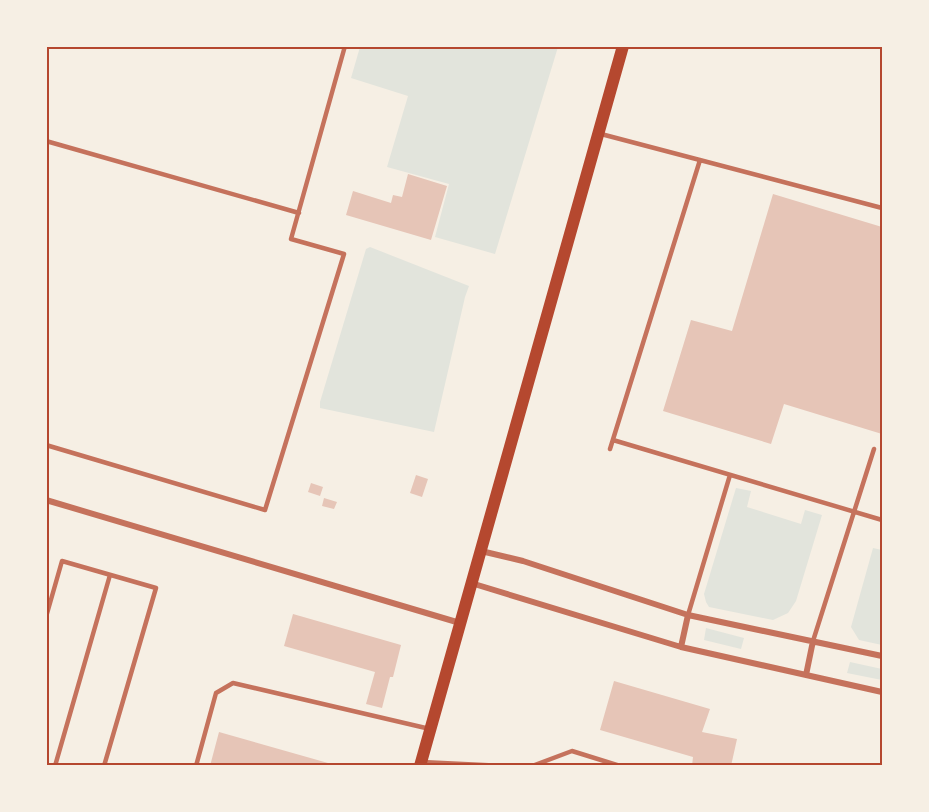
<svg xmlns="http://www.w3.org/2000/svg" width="929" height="812" font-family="'IBM Plex Serif',serif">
<rect width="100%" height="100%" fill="#f6efe4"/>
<path fill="#e2e4dc" d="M360,47H558L495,254L435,237L449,184L387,167L408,96L351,78Z
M370,247L469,286L465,297L434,432L320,408V402L366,249Z
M736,488L751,491L747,507L801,524L805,510L822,515L796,601L788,613L773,620L709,607L706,602L704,594Z
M873,548L882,550V645L859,640L851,627Z
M706,628L744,638L741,649L704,640Z
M850,662L882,669V680L847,673Z"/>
<path fill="#e6c5b7" d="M408,174L447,186L431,240L346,215L353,191L391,203L393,195L402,197Z
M773,194L882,227V434L784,404L771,444L663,411L691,320L732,331Z
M416,475L428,479L422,497L410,493Z
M311,483L323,487L320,496L308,492Z
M324,498L337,502L334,509L322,506Z
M293,614L401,645L393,677H390L382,708L366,704L375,672L284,646Z
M614,681L710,709L702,732L737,739L731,766H692L693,757L600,730Z
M219,732L335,765V766H210Z"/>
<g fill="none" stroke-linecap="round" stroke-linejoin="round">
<path stroke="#c5725c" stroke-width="4.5" d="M601,134L882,208
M46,141L299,213
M613,440L882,520
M46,445L265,510L344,254L291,239L345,46
M610,449L700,160
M688,615L730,475
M46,617L62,561L156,588L104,766
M813,641L874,449
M422,762L504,766
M55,766L110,575
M196,766L216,693L233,683L430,729
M532,766L572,751L620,766"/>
<path stroke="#c5725c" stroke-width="6" d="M46,500L460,623
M481,551L523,561L688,615L882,656
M471,583L681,647L882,692
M681,647L688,615
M806,675L813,641"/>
<path stroke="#b5482f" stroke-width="12" d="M420,766L623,46"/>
</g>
<rect width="929" height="812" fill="none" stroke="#f6efe4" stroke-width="96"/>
<rect x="48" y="48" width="833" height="716" fill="none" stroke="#b5482f" stroke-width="2"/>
</svg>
